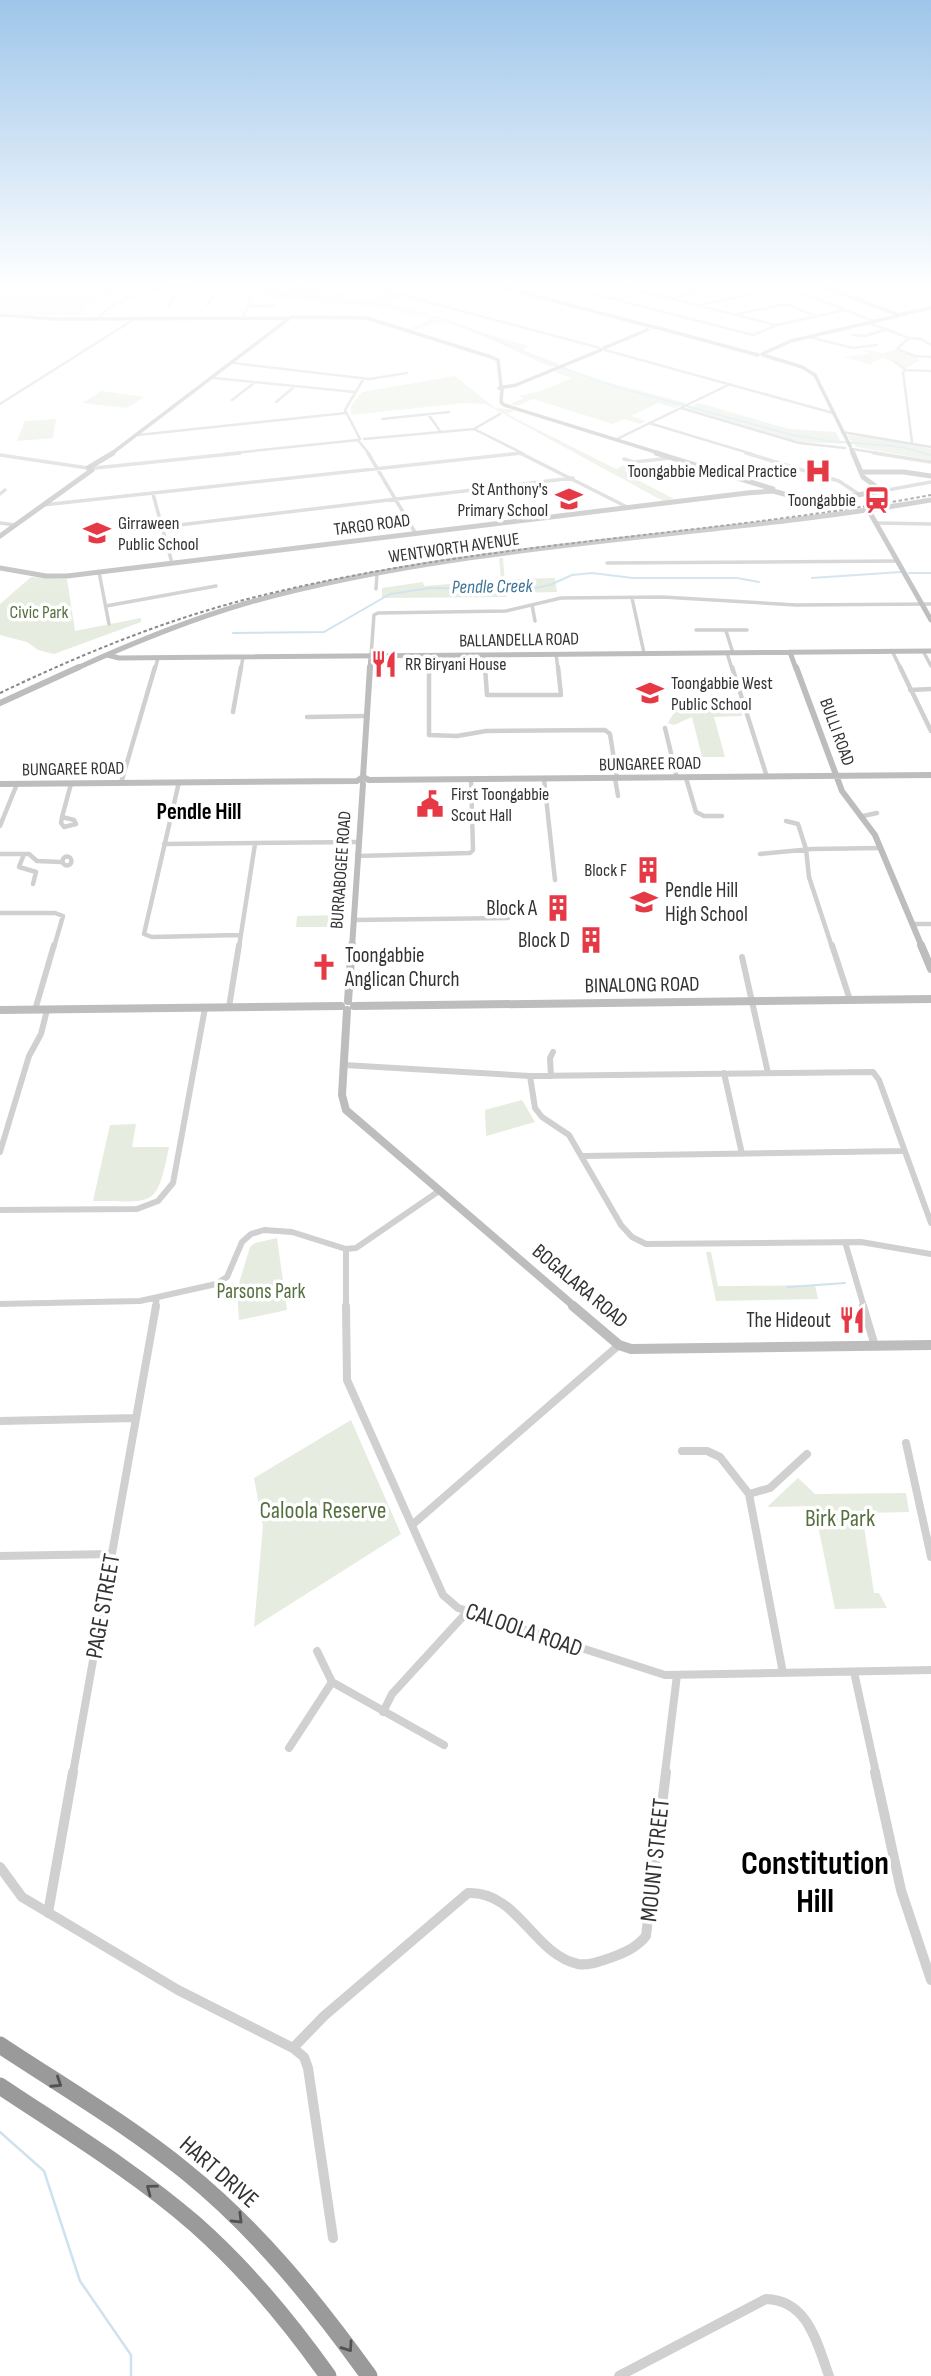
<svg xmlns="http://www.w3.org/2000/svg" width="931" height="2376" font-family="'Sofia Sans Condensed',sans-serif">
<rect width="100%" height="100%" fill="#fff"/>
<path fill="#e6ecdf" d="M196,287H292L322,293V297C342,299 368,303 386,292L402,295L386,305L529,346L522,350L560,364L552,367C520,356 471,325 439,323C428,322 420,332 408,329L430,320L381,307L272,298L240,290Z
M161,288L93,299L80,316L0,313V287Z
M861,349L882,353L896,350L918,357L919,361L906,368L884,358L871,362L872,365L843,357L870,354Z
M565,367L580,375L686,403L675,408L658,403L631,416L646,421L640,424L624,419L613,424L533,399L517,406L510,404L524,398L519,396L541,391L572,378L554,372Z
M455,376L495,408L515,410L507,414L616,469L629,463L625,471L642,478L638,480L674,499L663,501L485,404L464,403L351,415V406L362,392Z
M101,391L144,397L127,408L82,403Z
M699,403L789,429L836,432L842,444L799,442L687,408Z
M56,419L53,438L17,441L25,421Z
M847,435L901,442L931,449V460L856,447Z
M499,558H503L505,584L516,583V579L555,578L557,592L507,593L506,597L382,598V588L423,582L424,586L501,580Z
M31,577L67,579L75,631L141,618V622L54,654L38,650L27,642L0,635V604Z
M741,710L742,716L714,717L725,757H702L692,717L674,725L668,723L675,711Z
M346,915L345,927H296L297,916Z
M522,1100L535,1122L486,1136L485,1110Z
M136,1124L132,1147H169C156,1210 155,1201 93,1201L110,1125Z
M277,1238L287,1310L239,1320L237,1290L250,1247L255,1243Z
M706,1252H711L718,1286L845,1285H815L818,1299L716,1301Z
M351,1420L401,1534L254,1627L263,1526L254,1478Z
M798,1478L815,1494L906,1493L909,1512L862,1513L874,1593H879L887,1608L835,1609L814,1506L767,1507Z"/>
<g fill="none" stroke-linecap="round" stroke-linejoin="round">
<path stroke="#cfe2ee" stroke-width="2" d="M237,287C290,296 344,297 396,307C453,318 505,344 557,366
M105,292L127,287
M0,301L90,295
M562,368L617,387L788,434L830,441L902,447L931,455
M909,573H931
M812,578L901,572
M233,633L324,632L390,594L431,588L531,589L550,585L572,575L592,573L633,578H737L759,582
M788,1287L845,1283"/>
<path stroke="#cfe2ee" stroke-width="2.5" d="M0,2132L44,2171L80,2281L131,2355V2376"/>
<path stroke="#d0d0d0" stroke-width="2.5" d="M185,287L245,292L251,301L242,318
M296,287L342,294L369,287
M372,287L600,348
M567,287L753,335L777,325L845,310
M624,287L776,325
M682,287L693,290
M787,287L876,322
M404,293L418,287
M670,299L712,287
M207,305L218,289
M700,305L785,287
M248,306H269
M269,306H274L270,307Z
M168,307L181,287
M738,314L786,304L815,316
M98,319C117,295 147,290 177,287
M869,323L909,338L921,339L931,345
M853,335L865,336L887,329
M809,337L853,348L877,345
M909,338L897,349L915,356L931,357
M605,350L833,413
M895,362L906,370L903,372L912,442
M233,363L369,379L407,373
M906,370L931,371
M214,378L355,392
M364,378L345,410L360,439L358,440L369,454
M232,400L254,383
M276,402L294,387
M0,404L136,318
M681,408L799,443L845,448
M428,414L440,431
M382,419L449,412
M649,423L752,454
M474,429L500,414
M842,432L931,447
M138,435L346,413
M364,439L474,429L524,454
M615,440L730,384
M852,449L884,454
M224,454L358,440
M509,454L521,453"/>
<path stroke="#d0d0d0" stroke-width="3.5" d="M368,453L416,534
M520,453L629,508
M746,453L839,481L860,495
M874,453L931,462
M0,455L88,468
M624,459L634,462L671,458
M95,468L240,453
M648,477L706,469
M882,491L931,482
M0,494L5,490
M153,494L172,563
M43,505L521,453
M0,523L15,525
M877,523L931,524
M162,527L573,478
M607,563L898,561
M99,572L109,624
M376,589L377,574
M632,598L644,653
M532,605L535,621
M106,606L216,586
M696,630H747
M726,631L733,653
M892,651L901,669
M923,651L931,666
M727,653L732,669
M556,654L558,669
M429,655V669
M484,655L485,669
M371,656L374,615L378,613L506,611L561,598L663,597L796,605L931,604
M155,669L158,658
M241,669L243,657"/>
<path stroke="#d0d0d0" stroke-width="4.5" d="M429,667V735L457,736L486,731L605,730L610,734L617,778
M485,667L487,695H561L558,667
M732,667L767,777
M900,667L931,731
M910,690L931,689
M233,712L241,667
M307,717L367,716
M665,728L677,778
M615,778L618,796
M686,778L696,812L704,816H722
M544,779L555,880
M179,782L144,934L152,937L240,935
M121,783L155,667
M863,816L877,813
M62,817L74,820L76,824L64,827L61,823Z
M62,817L71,784
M786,821L798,824L806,849L809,877L832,947
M0,826L17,784
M164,844L358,842
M0,854H29L37,861L61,862
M24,854L19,867L36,872L33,884
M760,854L812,849L881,848
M357,856L470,853L473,850L471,779
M62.5 861a4.5 4.5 0 1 1 9 0a4.5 4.5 0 1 1-9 0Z
M0,913H55L63,916L54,947
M353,920L508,918
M913,924H931
M239,947L255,844"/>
<path stroke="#d0d0d0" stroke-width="6" d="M832,945L850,1000
M742,957L768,1073
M229,1007L239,945
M35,1010L54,945
M344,1065L530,1076L873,1072L879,1080L931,1223
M724,1073L742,1154
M530,1076L535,1108L542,1117L569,1135L621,1225L632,1237L646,1244L861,1242L931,1254
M551,1076L550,1058L553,1052
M0,1152L29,1056L41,1034L47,1010
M583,1156L902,1151
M0,1210L137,1209L158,1201L173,1183L205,1008
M845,1242L864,1307
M346,1249V1307
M0,1304L140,1301L216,1284L227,1277L242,1242L251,1234L264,1230L292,1232L346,1249L356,1248L439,1191
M155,1307L157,1298"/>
<path stroke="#d0d0d0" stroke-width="8" d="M346,1306L347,1380L443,1595L458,1608L665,1675L931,1670
M863,1306L875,1346
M0,1421L136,1418
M906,1443L931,1557
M682,1451H707L720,1457L749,1494L783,1673
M749,1494L770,1488L807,1454
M412,1525L619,1345
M0,1556L112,1554
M317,1651L332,1682L444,1745
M854,1672L876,1773
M383,1712L392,1694L467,1612
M289,1748L332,1682
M73,1773L156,1306
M665,1773L677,1675"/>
<path stroke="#d0d0d0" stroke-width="10" d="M875,1772L901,1890L931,1980
M0,1867L22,1897L178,1990L293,2048L304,2057L308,2068L333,2238
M48,1913L73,1772
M293,2048L324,2016L468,1893C518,1891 533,1954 578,1964C589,1966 600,1961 610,1958C624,1953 636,1948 646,1936L666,1772
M619,2376L766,2299C808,2300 817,2343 829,2376"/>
<path stroke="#bdbdbd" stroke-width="3.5" d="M502,287L653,327
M825,287L899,315
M902,314L931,308
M0,315L54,319L290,318
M655,327L758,355
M604,348L647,330
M762,354L791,341L906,314
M763,355L802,367L815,375L850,446
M499,388L516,385L601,350
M502,389L501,402L504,405L662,454
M851,449L853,454
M111,454L291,317L367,318L491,357L498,360L501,386"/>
<path stroke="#bdbdbd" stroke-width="5" d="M656,453L773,489
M853,453L863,477L882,491
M90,470L88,468L113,453
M861,472H904L931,476
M869,511L931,620
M0,536L92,470
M0,568L46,576H67L747,493L773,491L814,502L882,491
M790,652L796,669
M107,655L119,658L931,651
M75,669C130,644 188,620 247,603C470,541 704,539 931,500
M370,669L371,656"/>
<path stroke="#bdbdbd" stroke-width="6" d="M796,667L842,791L875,835L922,947
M0,703L79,667
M363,777L370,667
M0,784L357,781L363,777L369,780L931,775
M352,947L363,784"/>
<path stroke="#bdbdbd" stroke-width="8" d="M921,945L931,969
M348,1001L352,945
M354,1006L931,999
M0,1010L341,1006
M347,1010L342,1095L346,1110L575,1307"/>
<path stroke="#bdbdbd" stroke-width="10" d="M573,1306L619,1345L631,1349L931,1345"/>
<path stroke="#9a9a9a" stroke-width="17" d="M0,2045C62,2086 127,2124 185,2171C257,2229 315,2301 369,2376
M0,2086C66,2130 135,2172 195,2224C246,2269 289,2321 328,2376"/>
<path stroke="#888" stroke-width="2" stroke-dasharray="3.5 2.5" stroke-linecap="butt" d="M0,693C88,651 177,615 272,593C489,541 713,536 931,495"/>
</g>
<defs><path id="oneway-chevron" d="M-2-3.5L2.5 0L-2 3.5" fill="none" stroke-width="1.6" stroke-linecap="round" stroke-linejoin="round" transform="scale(1.75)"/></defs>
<g stroke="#525252">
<use href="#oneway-chevron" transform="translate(57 2083) rotate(33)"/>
<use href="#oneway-chevron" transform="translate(151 2189) rotate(-143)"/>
<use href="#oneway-chevron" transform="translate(238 2219) rotate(45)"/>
<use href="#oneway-chevron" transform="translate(348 2347) rotate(55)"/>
</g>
<linearGradient id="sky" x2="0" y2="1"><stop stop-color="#9ec6ea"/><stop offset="0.46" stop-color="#fff"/><stop offset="1" stop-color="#fff" stop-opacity="0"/></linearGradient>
<rect width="931" height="620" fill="url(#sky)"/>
<defs>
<symbol id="hospital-bare" viewBox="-9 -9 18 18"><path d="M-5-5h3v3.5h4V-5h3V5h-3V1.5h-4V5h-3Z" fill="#e63946" stroke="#fff" stroke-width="2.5" paint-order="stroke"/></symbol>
<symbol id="school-bare" viewBox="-9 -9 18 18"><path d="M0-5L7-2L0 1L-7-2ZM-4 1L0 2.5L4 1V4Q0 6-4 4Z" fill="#e63946" stroke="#fff" stroke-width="2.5" paint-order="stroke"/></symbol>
<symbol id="station-bare" viewBox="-9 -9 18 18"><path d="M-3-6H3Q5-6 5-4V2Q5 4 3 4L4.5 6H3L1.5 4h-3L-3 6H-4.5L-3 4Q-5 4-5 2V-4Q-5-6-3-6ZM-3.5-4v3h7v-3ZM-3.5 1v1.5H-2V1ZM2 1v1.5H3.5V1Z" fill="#e63946" stroke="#fff" stroke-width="2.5" paint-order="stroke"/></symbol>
<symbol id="restaurant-bare" viewBox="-9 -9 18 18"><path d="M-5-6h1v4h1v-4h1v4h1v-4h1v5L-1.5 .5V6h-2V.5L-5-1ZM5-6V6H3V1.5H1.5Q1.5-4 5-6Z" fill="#e63946" stroke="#fff" stroke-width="2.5" paint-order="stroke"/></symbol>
<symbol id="civic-bare" viewBox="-9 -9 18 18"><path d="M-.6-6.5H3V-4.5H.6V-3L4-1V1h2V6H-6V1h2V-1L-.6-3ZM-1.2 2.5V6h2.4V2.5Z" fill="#e63946" stroke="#fff" stroke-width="2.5" paint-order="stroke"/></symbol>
<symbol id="building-bare" viewBox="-9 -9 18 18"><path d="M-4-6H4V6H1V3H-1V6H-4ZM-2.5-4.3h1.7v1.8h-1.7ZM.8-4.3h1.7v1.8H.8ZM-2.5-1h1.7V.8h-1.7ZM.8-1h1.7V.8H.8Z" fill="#e63946" stroke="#fff" stroke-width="2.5" paint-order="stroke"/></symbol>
<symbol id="church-bare" viewBox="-9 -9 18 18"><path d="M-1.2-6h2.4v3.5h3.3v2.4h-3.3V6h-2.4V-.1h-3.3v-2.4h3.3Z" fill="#e63946" stroke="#fff" stroke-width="2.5" paint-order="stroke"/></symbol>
</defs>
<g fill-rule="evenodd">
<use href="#hospital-bare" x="799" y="452" width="38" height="38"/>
<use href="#school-bare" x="550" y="480" width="38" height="38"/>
<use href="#station-bare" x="858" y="481" width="38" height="38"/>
<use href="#school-bare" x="78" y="514" width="38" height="38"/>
<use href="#restaurant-bare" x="365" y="645" width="38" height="38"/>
<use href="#school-bare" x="631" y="674" width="38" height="38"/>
<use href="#civic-bare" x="411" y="785" width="38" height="38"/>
<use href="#building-bare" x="629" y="851" width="38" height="38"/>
<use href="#school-bare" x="625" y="883" width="38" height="38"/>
<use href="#building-bare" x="539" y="889" width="38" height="38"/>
<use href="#building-bare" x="572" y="921" width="38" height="38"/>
<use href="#church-bare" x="305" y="948" width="38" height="38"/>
<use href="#restaurant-bare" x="833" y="1301" width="38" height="38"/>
</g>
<g text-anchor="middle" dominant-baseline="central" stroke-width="7" stroke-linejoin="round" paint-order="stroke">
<g font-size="18" fill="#333" stroke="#fff" text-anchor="end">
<text x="797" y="471">Toongabbie Medical Practice</text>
<text x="548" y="489">St Anthony's<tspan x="548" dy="21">Primary School</tspan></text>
<text x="856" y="500">Toongabbie</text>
<text x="118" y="523" text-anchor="start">Girraween<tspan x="118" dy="21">Public School</tspan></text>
<text x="405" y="664" text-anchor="start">RR Biryani House</text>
<text x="671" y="683" text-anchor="start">Toongabbie West<tspan x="671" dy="21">Public School</tspan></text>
<text x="451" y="794" text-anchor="start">First Toongabbie<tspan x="451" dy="21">Scout Hall</tspan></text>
<text x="627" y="870">Block F</text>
</g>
<g font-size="18" fill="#333" stroke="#fff">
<text transform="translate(372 525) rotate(-7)">TARGO ROAD</text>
<text transform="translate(454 548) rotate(-8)">WENTWORTH AVENUE</text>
<text transform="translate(519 640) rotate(-1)">BALLANDELLA ROAD</text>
<text transform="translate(837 732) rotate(70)">BULLI ROAD</text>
<text transform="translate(650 764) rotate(-1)">BUNGAREE ROAD</text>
<text transform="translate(73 769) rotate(-1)">BUNGAREE ROAD</text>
<text transform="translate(341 870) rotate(-86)">BURRABOGEE ROAD</text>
</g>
<g font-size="18" fill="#56703f" stroke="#fff">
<text x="39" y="612">Civic Park</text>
</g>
<g font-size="19" font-style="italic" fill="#3f7597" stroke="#fff">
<text transform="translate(492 587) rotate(-1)">Pendle Creek</text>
</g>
<g font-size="21" fill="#333" stroke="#fff" text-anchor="end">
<text x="665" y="890" text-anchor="start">Pendle Hill<tspan x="665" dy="24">High School</tspan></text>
<text x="537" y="908">Block A</text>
<text x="570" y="940">Block D</text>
<text x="345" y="955" text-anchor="start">Toongabbie<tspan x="345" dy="24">Anglican Church</tspan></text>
<text x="831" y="1320">The Hideout</text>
</g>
<g font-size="21" fill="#333" stroke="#fff">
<text transform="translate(642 985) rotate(-1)">BINALONG ROAD</text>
<text transform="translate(580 1286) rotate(40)">BOGALARA ROAD</text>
</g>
<g font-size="21" fill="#56703f" stroke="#fff">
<text x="261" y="1291">Parsons Park</text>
</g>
<g font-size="23" font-weight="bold" fill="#000" stroke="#fff">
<text x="199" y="812">Pendle Hill</text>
</g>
<g font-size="24" fill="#56703f" stroke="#fff">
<text x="323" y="1510">Caloola Reserve</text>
<text x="840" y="1518">Birk Park</text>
</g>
<g font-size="24" fill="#333" stroke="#fff">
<text transform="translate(103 1606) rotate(-80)">PAGE STREET</text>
<text transform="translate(524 1630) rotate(19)">CALOOLA ROAD</text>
<text transform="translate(655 1860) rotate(-84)">MOUNT STREET</text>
<text transform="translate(219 2172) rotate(41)">HART DRIVE</text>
</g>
<g font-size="33" font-weight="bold" fill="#000" stroke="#fff">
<text x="815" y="1864">Constitution<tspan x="815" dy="38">Hill</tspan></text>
</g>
</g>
</svg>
